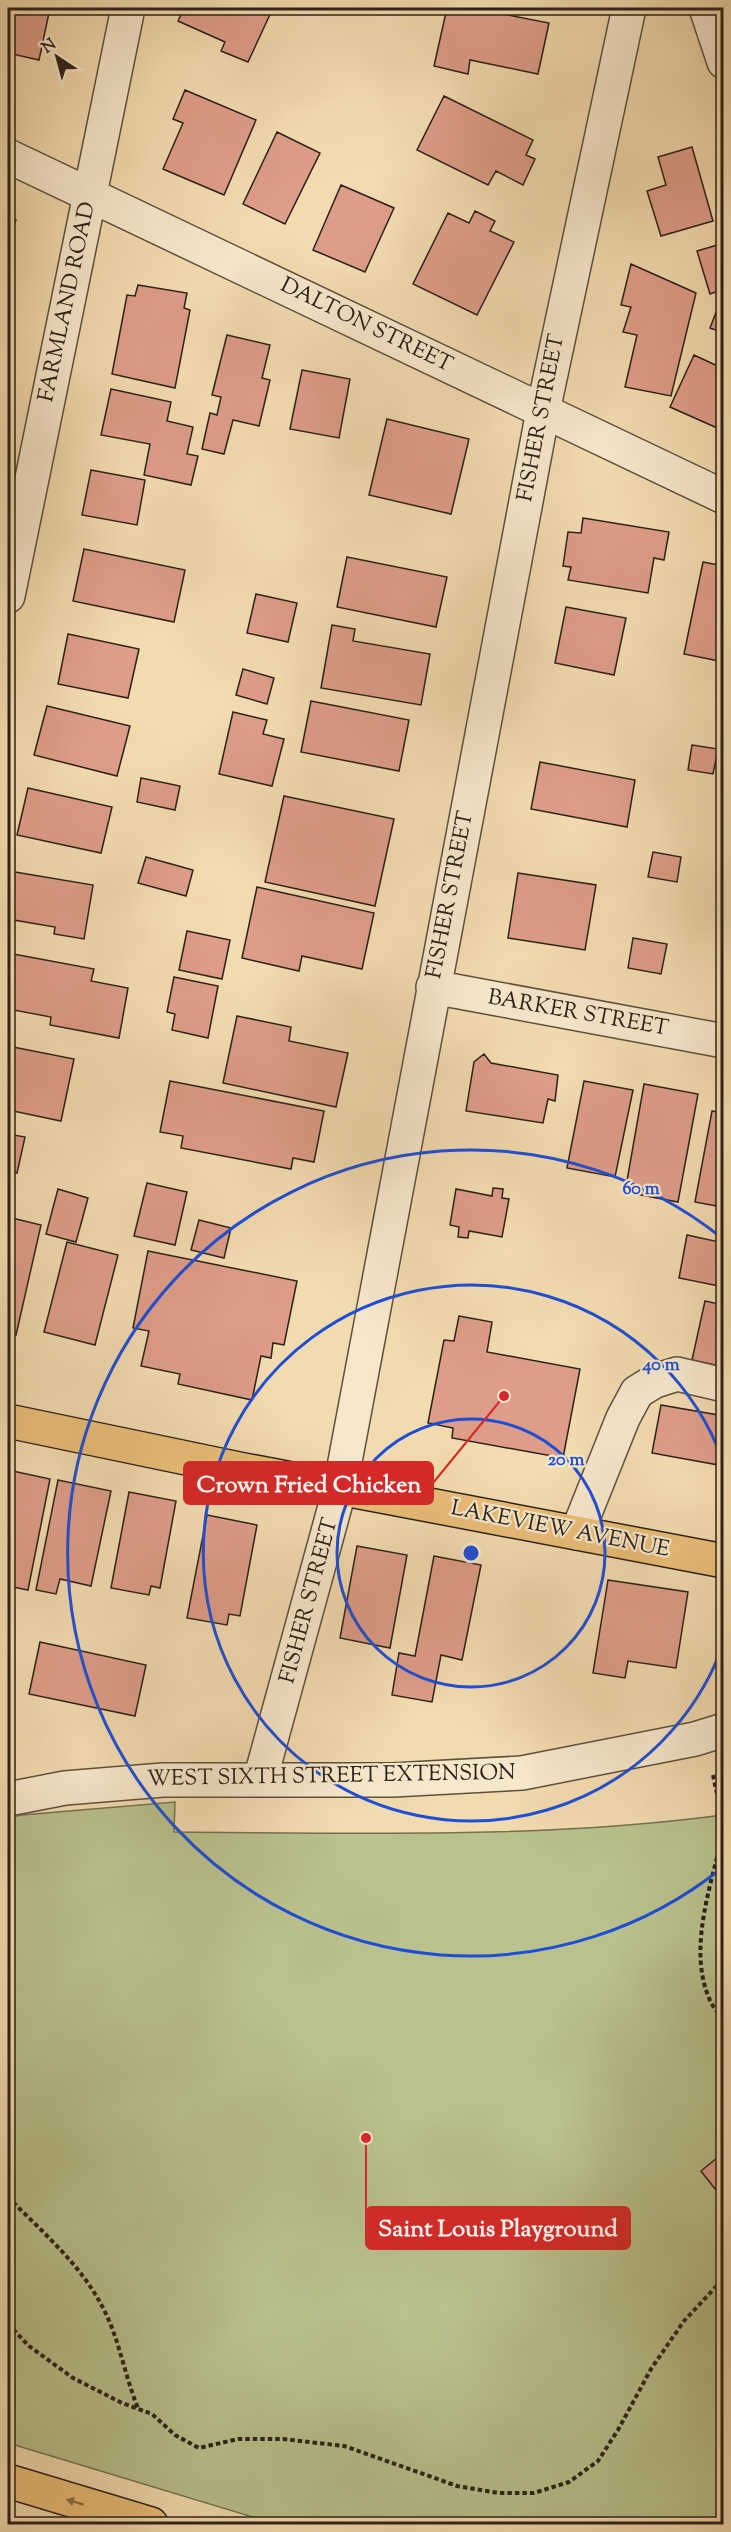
<svg xmlns="http://www.w3.org/2000/svg" width="731" height="2532" font-family="'Sorts Mill Goudy',serif">
<rect width="100%" height="100%" fill="#f3dbb0"/>
<filter id="stains"><feTurbulence type="fractalNoise" baseFrequency=".00333" numOctaves="4"/><feColorMatrix values="0 0 0 0 .2 0 0 0 0 .09 0 0 0 0 .02 0 0 0 .5 -.17"/></filter>
<radialGradient id="worn" r=".72"><stop offset=".6" stop-color="#630" stop-opacity="0"/><stop offset="1" stop-color="#630" stop-opacity=".3"/></radialGradient>
<path fill="#b9c18d" stroke="#727152" stroke-width="1.5" d="M175,1802L174,1832C357,1833 542,1839 723,1815V2524H276L8,2443V1818L22,1815Z"/>
<path fill="#de9d88" stroke="#2a2118" stroke-width="1.5" d="M8,8H50L39,60L8,53Z
M184,8H273L248,62L221,51L225,42L178,21Z
M447,8H473L549,23L538,74L470,60L468,74L434,66Z
M185,90L256,120L224,195L163,169L183,123L173,119Z
M444,96L533,140L526,155L535,159L523,185L496,171L488,185L417,150Z
M277,132L320,153L285,224L243,204Z
M692,147L713,221L661,236L647,191L666,185L658,157Z
M341,185L394,208L365,272L313,250Z
M475,211L495,221L490,231L514,242L477,315L413,284L448,213L469,223Z
M8,216L16,220L8,239Z
M724,243V289L710,294L697,251Z
M631,264L696,293L671,396L625,387L637,335L623,332L631,307L621,305Z
M138,285L187,293L184,308L190,310L175,388L112,374L127,295L135,296Z
M720,302L724,304V333L710,328Z
M227,335L270,345L262,378L270,380L259,426L233,420L224,454L202,449L210,413L217,415L221,397L212,395Z
M694,355L724,369V431L670,407Z
M302,370L350,379L339,438L290,429Z
M111,389L171,402L167,421L193,427L187,454L198,456L191,485L144,475L150,444L101,435Z
M387,419L469,439L451,514L369,495Z
M91,470L145,480L137,525L82,515Z
M583,518L669,532L664,560L654,558L648,593L568,580L571,567L563,566L568,532L581,533Z
M84,549L185,570L174,622L73,601Z
M347,557L447,577L436,627L337,607Z
M703,562L724,566V662L684,654Z
M256,594L297,603L288,642L247,633Z
M566,607L626,618L614,675L555,663Z
M332,625L355,629L353,641L430,654L421,705L321,688Z
M68,634L139,649L128,698L58,684Z
M243,669L274,678L267,704L236,695Z
M311,701L409,720L399,771L301,752Z
M47,706L130,726L117,776L34,755Z
M233,712L267,720L263,734L284,739L272,786L219,774Z
M692,745L718,749L713,774L688,770Z
M540,762L635,780L627,827L531,809Z
M141,778L180,786L175,810L137,802Z
M28,788L112,807L101,853L17,835Z
M284,796L394,819L375,906L265,882Z
M653,852L681,857L677,882L648,877Z
M146,857L193,870L186,896L138,883Z
M9,871L93,885L84,939L54,934L55,927L8,919Z
M518,873L596,885L585,950L508,938Z
M257,887L374,913L362,969L302,956L299,971L242,958Z
M187,931L230,940L222,979L179,970Z
M633,938L667,944L661,974L628,968Z
M8,953L94,969L91,981L128,988L119,1038L50,1025L51,1017L8,1009Z
M174,977L218,986L208,1038L172,1030L175,1014L167,1012Z
M237,1016L291,1027L289,1041L348,1053L336,1107L223,1083Z
M8,1046L74,1059L61,1121L8,1110Z
M484,1054L491,1063L558,1075L555,1101L548,1099L543,1123L466,1111L474,1062Z
M170,1081L324,1111L314,1162L293,1158L291,1169L181,1148L183,1136L160,1132Z
M584,1081L633,1090L615,1177L567,1168Z
M644,1084L698,1094L678,1202L625,1192Z
M712,1111L724,1113L722,1207L695,1202Z
M8,1134L25,1137L17,1173L8,1171Z
M147,1183L187,1192L175,1245L134,1236Z
M493,1188L503,1189L502,1198L509,1199L502,1237L469,1231L468,1238L458,1237L459,1227L450,1225L456,1189L492,1196Z
M58,1189L88,1198L76,1242L46,1234Z
M8,1217L41,1225L16,1335L8,1333Z
M199,1220L231,1228L224,1258L191,1250Z
M687,1235L724,1243V1287L679,1278Z
M67,1242L118,1255L95,1345L44,1332Z
M148,1251L297,1281L284,1345L273,1343L271,1358L261,1356L252,1400L178,1384L180,1374L141,1366L149,1331L133,1328Z
M705,1301L724,1305V1367L692,1360Z
M459,1316L492,1322L487,1352L580,1369L563,1458L452,1438L453,1428L428,1423L444,1340L454,1341Z
M661,1405L724,1416V1466L652,1453Z
M8,1470L50,1479L28,1590L8,1586Z
M58,1480L111,1491L91,1586L60,1579L56,1594L36,1590Z
M129,1492L176,1501L160,1588L151,1586L149,1595L111,1588Z
M207,1515L257,1525L240,1616L229,1614L227,1625L187,1618Z
M357,1546L407,1555L390,1648L340,1638Z
M434,1556L481,1565L462,1660L441,1655L432,1702L392,1695L399,1653L415,1656Z
M608,1580L688,1592L676,1668L628,1661L625,1678L593,1673Z
M40,1642L146,1665L135,1716L29,1694Z
M723,2153L724,2185L716,2190L701,2171Z"/>
<g fill="none" stroke-linecap="round" stroke-linejoin="round">
<defs>
<path id="minor" d="M706,8L724,62
M8,156L724,497
M8,596L128,8
M433,987L724,1041
M577,1533L623,1418L637,1392L655,1381L677,1374L724,1385
M260,1780L340,1488L543,411L629,8
M8,1799L65,1788L163,1780H393L522,1773L695,1739L724,1730"/>
<path id="major" d="M8,1421L239,1469L724,1561
M8,2481L151,2524"/>
</defs>
<use href="#minor" stroke="#5c503e" stroke-width="36"/>
<use href="#major" stroke="#2a2118" stroke-width="36"/>
<path stroke="#2a2118" stroke-width="4" stroke-dasharray="4.5 3" stroke-linecap="butt" d="M713,1775L724,1827
M724,1828C713,1881 687,1946 709,1998C712,2006 719,2014 724,2022
M8,2197C43,2233 83,2266 105,2312C120,2342 125,2377 138,2408
M8,2324L29,2346L73,2378L122,2403L152,2414L175,2435L199,2448L238,2439H283L344,2446L457,2486L498,2493H534L569,2482L598,2461L618,2430L651,2369L684,2321L724,2278"/>
<use href="#minor" stroke="#f7e8cc" stroke-width="33"/>
<use href="#major" stroke="#eabe78" stroke-width="33"/>
</g>
<defs><path id="oneway-solid" d="M-6-.8H1V-3.2L6.5 0L1 3.2V.8H-6Z" transform="scale(1.5)"/></defs>
<use fill="#8a7048" href="#oneway-solid" transform="translate(75 2502) rotate(-163)"/>
<g fill="none" stroke="#1d4ed8" stroke-width="3">
<circle cx="471" cy="1553" r="134"/>
<path d="M723 1645A268 268 0 1 1 723 1461"/>
<path d="M722 1868A403 403 0 1 1 722 1238"/>
</g>
<g text-anchor="middle" dominant-baseline="central" stroke-width="4.5" stroke-linejoin="round" paint-order="stroke">
<g font-size="22" fill="#2a2118" stroke="#f7e8cc">
<text transform="translate(68 302) rotate(-78)">FARMLAND ROAD</text>
<text transform="translate(366 326) rotate(26)">DALTON STREET</text>
<text transform="translate(542 418) rotate(-79)">FISHER STREET</text>
<text transform="translate(451 895) rotate(-79)">FISHER STREET</text>
<text transform="translate(578 1014) rotate(10)">BARKER STREET</text>
<text transform="translate(560 1530) rotate(11)">LAKEVIEW AVENUE</text>
<text transform="translate(310 1601) rotate(-75)">FISHER STREET</text>
<text transform="translate(331 1777) rotate(-1)">WEST SIXTH STREET EXTENSION</text>
</g>
</g>
<circle cx="471" cy="1553" r="9" fill="#1d4ed8" stroke="#f7e8cc" stroke-width="3"/>
<g font-size="18" text-anchor="middle" font-weight="bold" fill="#1d4ed8" stroke="#f7e8cc" stroke-width="4.5" stroke-linejoin="round" paint-order="stroke">
<text x="641" y="1194">60 m</text>
<text x="661" y="1370">40 m</text>
<text x="566" y="1465">20 m</text>
</g>
<path fill="none" stroke="#d62828" stroke-width="2" d="M504 1396L433 1483M366 2138L366 2228"/>
<g fill="#d62828" stroke="#f7e8cc" stroke-width="2">
<circle cx="504" cy="1396" r="6"/>
<circle cx="366" cy="2138" r="6"/>
</g>
<g fill="#d62828" stroke="#d62828" stroke-width="2">
<rect x="184" y="1462" width="249" height="42" rx="6"/>
<rect x="366" y="2207" width="264" height="42" rx="6"/>
</g>
<g font-size="24" text-anchor="middle" font-weight="bold" fill="#fff">
<text x="309" y="1492">Crown Fried Chicken</text>
<text x="498" y="2236">Saint Louis Playground</text>
</g>
<rect width="731" height="2532" fill="none" stroke="#f3dbb0" stroke-width="30"/>
<rect x="9" y="9" width="713" height="2514" fill="none" stroke="#2a2118" stroke-width="3"/>
<rect x="15" y="15" width="701" height="2502" fill="none" stroke="#2a2118" stroke-width="1.5"/>
<g transform="translate(57 57) rotate(324)" stroke="#f7e8cc" stroke-width="4.5" paint-order="stroke">
<path d="M0-4.5L10 22L0 15L-10 22Z" fill="#2a2118"/>
<text y="-9" font-size="16" font-weight="bold" text-anchor="middle" fill="#2a2118">N</text>
</g>
<rect width="100%" height="100%" filter="url(#stains)"/>
<rect width="100%" height="100%" fill="url(#worn)"/>
</svg>
